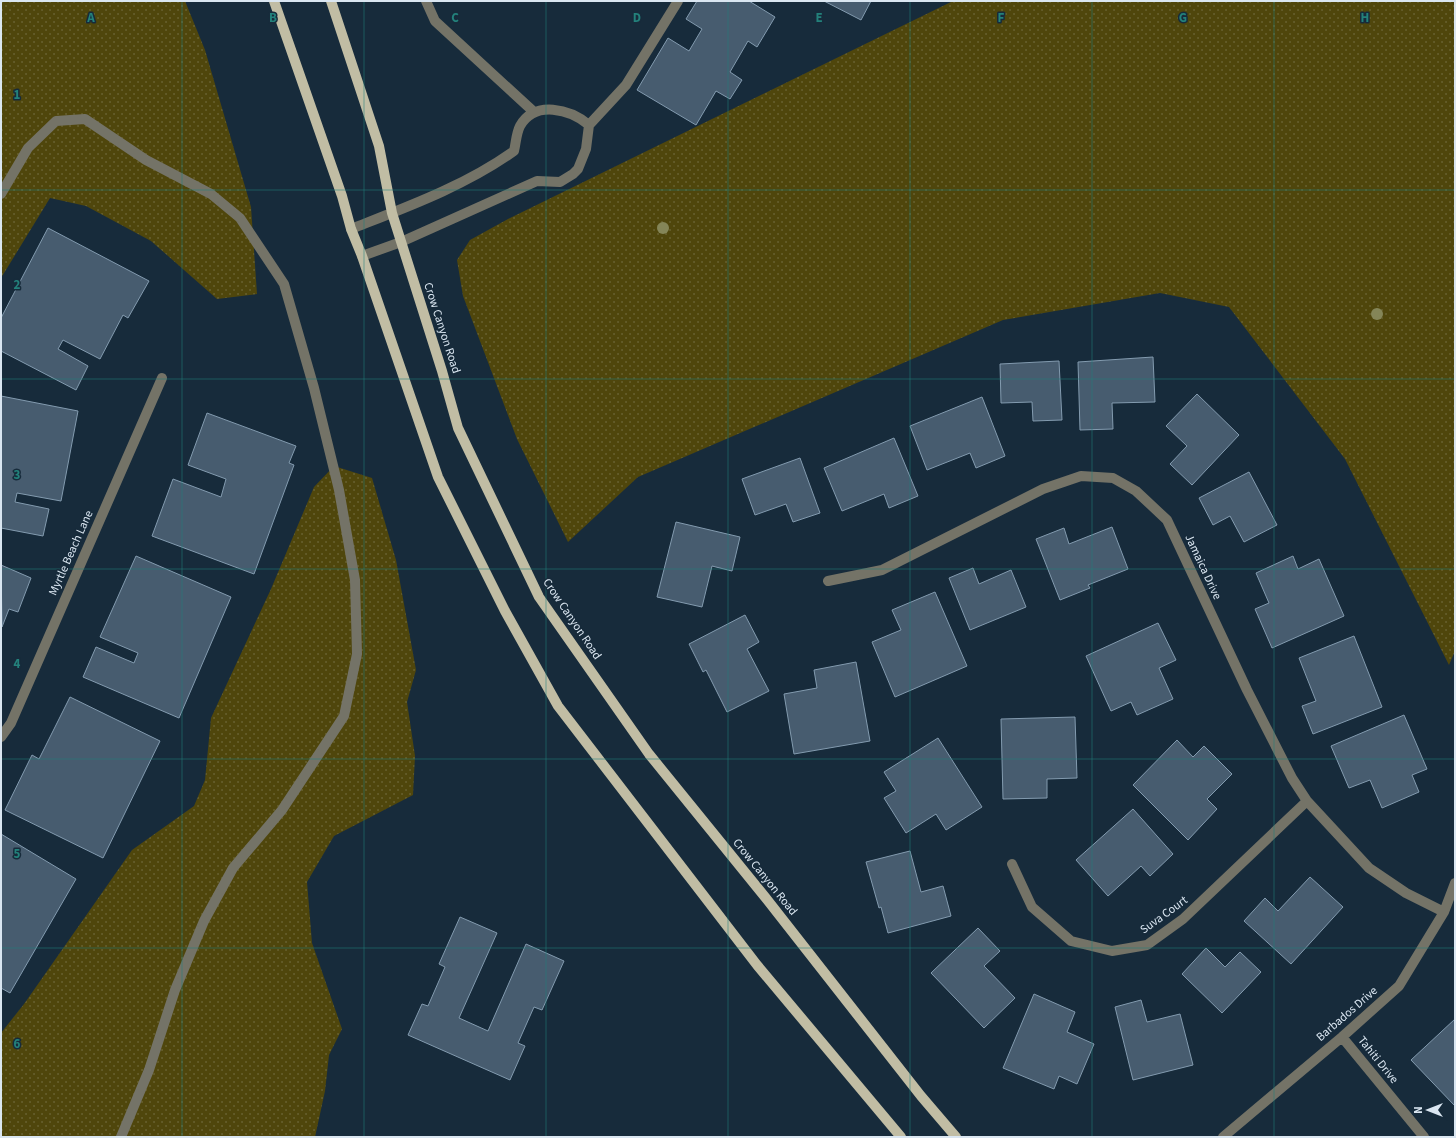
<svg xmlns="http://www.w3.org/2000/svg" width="1456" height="1138" font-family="'Source Sans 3',sans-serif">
<defs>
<pattern id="grass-dots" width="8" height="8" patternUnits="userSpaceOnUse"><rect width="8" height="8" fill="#4f460c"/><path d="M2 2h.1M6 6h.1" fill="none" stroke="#686130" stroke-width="1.8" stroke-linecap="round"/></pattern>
</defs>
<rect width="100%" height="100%" fill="#172b3b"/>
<path fill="url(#grass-dots)" d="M1,1H185L205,50L251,207L257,294L217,299L151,241L86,206L50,198L1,278Z
M953,1H1455V651L1449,665L1345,459L1229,307L1160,293L1003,320L638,477L568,542L517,439L463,296L457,260L470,240L508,219Z
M334,466L372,478L396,560L416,670L407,702L415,756L413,795L334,836L307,882L312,943L342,1029L329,1055L325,1091L315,1137H1V1033L24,1004L132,850L194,806L205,780L211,718L271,589L314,487Z"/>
<path fill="#475c6f" stroke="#839baf" d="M697,1H749L775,17L757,47L748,41L730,72L742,80L730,99L716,91L696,125L637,90L668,38L689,51L702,29L686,19Z
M824,1H871L861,20Z
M48,228L149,281L128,318L123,315L100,359L63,340L58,349L88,366L76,390L1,351V318Z
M1153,357L1155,402L1112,403L1113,429L1080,430L1078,362Z
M1059,361L1062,420L1033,421L1032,402L1001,403L1000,364Z
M1197,394L1239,435L1192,485L1170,464L1187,446L1166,426Z
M1,396L78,411L61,501L17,493L15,502L49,509L43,536L1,528Z
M982,397L1005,456L976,468L970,453L927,470L910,426Z
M207,413L296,446L289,463L294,465L254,574L152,536L173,479L221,497L226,479L188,465Z
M894,438L918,496L889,508L884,494L842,511L824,468Z
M800,458L820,513L793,522L786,504L755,515L742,479Z
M1249,472L1277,525L1244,542L1230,516L1213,525L1199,498Z
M676,522L740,537L732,571L712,566L702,607L657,597Z
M1112,527L1128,569L1088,585L1090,588L1060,600L1036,539L1064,528L1069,544Z
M136,556L231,597L179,718L83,677L96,647L134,663L138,653L100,637Z
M1293,556L1298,569L1319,559L1344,616L1272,648L1255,609L1269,603L1256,573Z
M1,565L31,578L18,612L9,609L2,627Z
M973,568L979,584L1011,570L1026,607L970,630L949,578Z
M935,592L967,666L895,697L872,642L901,630L892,610Z
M745,615L759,642L747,649L769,691L727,712L706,670L703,672L689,644Z
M1158,623L1176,660L1159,668L1173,699L1137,715L1131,702L1111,711L1086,656Z
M1354,636L1382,707L1313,734L1302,706L1316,701L1299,658Z
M856,662L870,741L794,754L784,694L817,688L814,670Z
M70,697L160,741L103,858L5,810L32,755L39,759Z
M1404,715L1427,769L1412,775L1419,792L1382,808L1370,780L1349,788L1331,746Z
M1075,717L1077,778L1047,779V798L1003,799L1001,719Z
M938,738L982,807L946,830L936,814L906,833L884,798L896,791L884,772Z
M1177,740L1193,757L1204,746L1232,774L1207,799L1217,809L1188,840L1133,785Z
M1133,809L1173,854L1150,876L1141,866L1108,896L1076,860Z
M1,834L76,879L10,993L1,988Z
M910,851L921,892L943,886L951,916L888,933L881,907L879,908L866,862Z
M1310,877L1343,907L1291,964L1244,921L1265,898L1278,911Z
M460,917L497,933L459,1018L488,1031L526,944L564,961L542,1010L534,1007L518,1043L525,1046L510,1080L408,1035L422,1004L428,1006L445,967L439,964Z
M978,928L1000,951L984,966L1015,998L984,1028L931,973Z
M1206,948L1225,967L1240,952L1261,972L1222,1013L1182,974Z
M1034,994L1075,1012L1067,1032L1094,1044L1077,1084L1059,1076L1054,1089L1003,1068Z
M1141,1000L1147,1022L1180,1014L1193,1065L1133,1080L1115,1007Z
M1455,1019V1104L1454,1105L1411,1060Z"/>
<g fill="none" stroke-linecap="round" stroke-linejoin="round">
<path stroke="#747367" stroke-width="10" d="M426,1L435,21L534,112
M1,194L28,148L56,121L85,119L146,160L211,194L240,218L284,284L314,388L339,490L355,580L357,654L344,716L282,810L233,868L204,921L175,990L149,1070L121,1137
M351,229C407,207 465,186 514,151C516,143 516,134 520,126C535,100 570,109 589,125
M362,256L401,242L537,181L560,182L573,174L578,169L586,149L589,125L626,85L678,1
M828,581L882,570L1043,489L1081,476L1113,478L1136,491L1167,520L1247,690L1292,778L1307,801L1369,868L1406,893L1444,912
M1,737L11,723L162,378
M1012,864L1032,907L1071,941L1112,951L1147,945L1183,919L1307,801
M1342,1037L1424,1137
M1223,1137L1342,1037L1399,986L1444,912L1455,883"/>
<path stroke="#c1bda4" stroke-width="10" d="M274,1L342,196L351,229L362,256L438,477L505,611L558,706L757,965L901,1137
M331,1L379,146L392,213L442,371L458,428L539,597L649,754L765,897L921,1096L956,1137"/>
</g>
<g fill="#848558">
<circle cx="663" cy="228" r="6"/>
<circle cx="1377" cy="314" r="6"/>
</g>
<path fill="none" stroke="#23817b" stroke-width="1" stroke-opacity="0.55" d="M182,1V1137M364,1V1137M546,1V1137M728,1V1137M910,1V1137M1092,1V1137M1274,1V1137M1,190H1455M1,379H1455M1,569H1455M1,759H1455M1,948H1455"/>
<g text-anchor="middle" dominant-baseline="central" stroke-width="3" stroke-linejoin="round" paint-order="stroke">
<g font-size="12" fill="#dae6f1" stroke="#172b3b">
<text transform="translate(442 328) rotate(72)">Crow Canyon Road</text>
<text transform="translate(71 553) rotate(-66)">Myrtle Beach Lane</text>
<text transform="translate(1203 567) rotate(65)">Jamaica Drive</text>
<text transform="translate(572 619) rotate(56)">Crow Canyon Road</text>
<text transform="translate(765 877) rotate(51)">Crow Canyon Road</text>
<text transform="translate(1164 915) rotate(-36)">Suva Court</text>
<text transform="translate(1347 1014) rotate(-41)">Barbados Drive</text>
<text transform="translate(1378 1060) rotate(51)">Tahiti Drive</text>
</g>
</g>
<g font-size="13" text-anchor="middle" font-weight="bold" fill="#23817b" stroke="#172b3b" stroke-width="3" stroke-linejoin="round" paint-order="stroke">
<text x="91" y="22">A</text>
<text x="273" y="22">B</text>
<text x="455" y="22">C</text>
<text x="637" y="22">D</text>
<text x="819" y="22">E</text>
<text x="1001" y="22">F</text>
<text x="1183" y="22">G</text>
<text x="1365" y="22">H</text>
<text x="17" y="99">1</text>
<text x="17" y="289">2</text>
<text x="17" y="479">3</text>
<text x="17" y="668">4</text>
<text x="17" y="858">5</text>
<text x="17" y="1048">6</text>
</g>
<rect width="1456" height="1138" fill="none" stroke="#dae6f1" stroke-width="4"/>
<g transform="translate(1428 1110) rotate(270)" stroke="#172b3b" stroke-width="3" paint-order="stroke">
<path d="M0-3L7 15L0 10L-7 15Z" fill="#dae6f1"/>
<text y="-6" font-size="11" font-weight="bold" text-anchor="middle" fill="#dae6f1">N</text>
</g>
</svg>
